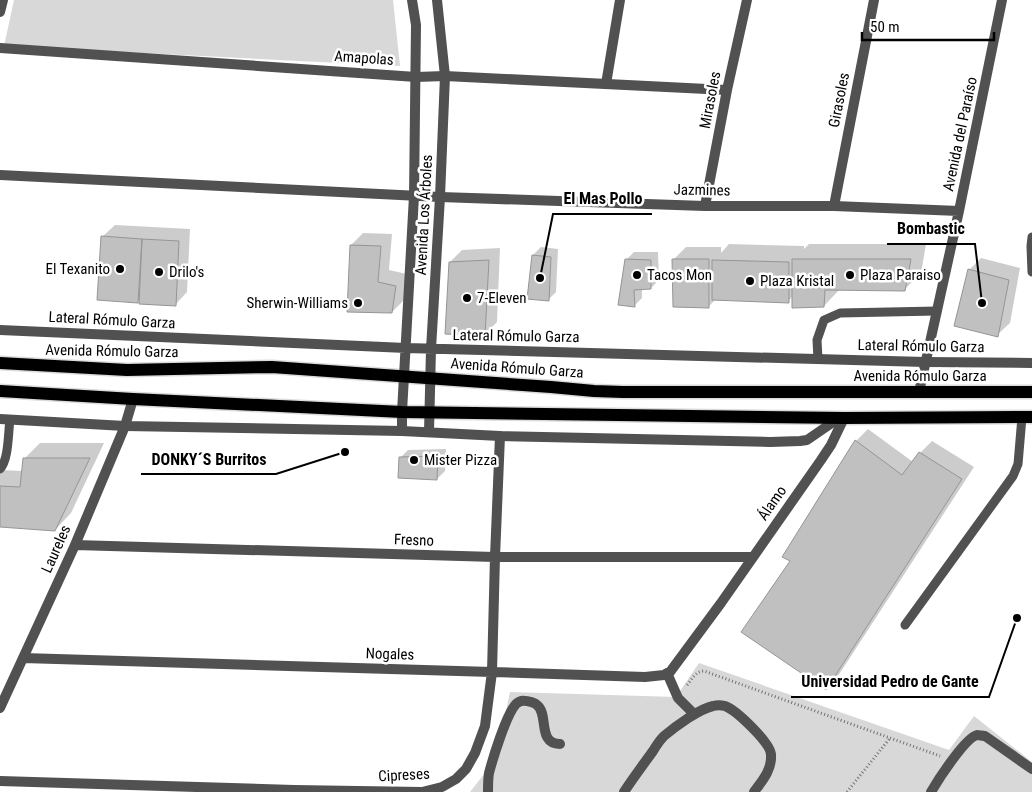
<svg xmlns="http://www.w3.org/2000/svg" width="1032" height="792" font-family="'Roboto Condensed',sans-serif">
<rect width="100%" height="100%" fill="#fff"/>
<path fill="#d8d8d8" d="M14,0H393L400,66L4,46Z
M699,663L949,750L974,716L1032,762V792H470L496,759L510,692L676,697Z"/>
<path fill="#0003" d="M115,225L190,229L187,292L175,305L141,298L138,301L102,237Z
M363,233L392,234L389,270L407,274L404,300L392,312L351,245Z
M729,244L804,246V249L809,244H926L921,273L905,289H840L824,306L793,296L788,301L716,299L709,306L674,259L686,247H721V253Z
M541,247L558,249L556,292L548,300L533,255Z
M500,248L497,322L484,335L450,262L462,250Z
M634,252H658L659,280L651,288H642V298L634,306L626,260Z
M981,258L1020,268L1010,323L997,335L969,270Z
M868,429L913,462L920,453L932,441L974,467L838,676L826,688L792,561L856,441Z
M40,443H104L71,513L55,530L0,526V470L23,471L24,459Z
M446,449L445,471L437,479L400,458L408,450Z"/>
<path fill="#c0c0c0" stroke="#959595" d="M101,236L142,239L138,303L97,300Z
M142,239L179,241L176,306L139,304Z
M350,245L381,246L378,282L396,286L392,313L347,312Z
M532,255L551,257L549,301L527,299Z
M625,259L651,260V289L634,290L635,307L618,305Z
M672,259H709V308L673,307Z
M792,259H911L905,291L825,290L824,307L792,308Z
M489,260L485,336L445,334L449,262Z
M712,260L789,262V303L712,300Z
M968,269L1009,280L998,337L954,326Z
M855,440L902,475L919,452L962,479L826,690L741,632L790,561L782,557Z
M438,456L437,480L398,478L399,457Z
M23,458H90L55,531L0,527V486L20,487Z"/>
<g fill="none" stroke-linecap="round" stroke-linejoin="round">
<defs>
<path id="primary" d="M0,363L127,370L272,367L551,387L594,391L623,392H1032
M0,391L133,399L402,412L844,418L1032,417"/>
</defs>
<use href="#primary" stroke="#dbdbdb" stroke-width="15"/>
<path stroke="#737373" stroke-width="3" stroke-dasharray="1 2.5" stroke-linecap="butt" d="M687,685C692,679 696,671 704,671L940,756
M847,792L890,738"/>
<path stroke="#515151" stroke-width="9" d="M1032,237L1031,246L1032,272
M818,359L817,340L824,320L840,313L937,311
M0,469C9,459 8,433 10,420
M905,625L1013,476L1018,464L1022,417"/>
<path stroke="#515151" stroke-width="10" d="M606,84L620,0
M667,673L678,698L694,714
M488,792C488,786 488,779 489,773C493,758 506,715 516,704C519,701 522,700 526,701C529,701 535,703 537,705C549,714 537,744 560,744
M624,792C633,778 643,765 653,751C656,746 660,740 664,736C676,726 699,709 713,706C717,705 721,705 725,706C736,710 771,743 771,755C772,770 762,781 754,792
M931,792C938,780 965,738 977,735C978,735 984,736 985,736L1032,769"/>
<path stroke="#515151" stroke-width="10" d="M0,12L3,0
M0,48L416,77L445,76L727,90
M0,175L440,197L705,206H834L959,211
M705,206L727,90L747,0
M834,206L874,0
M919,392L959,211L1002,0
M75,545L495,557H752
M23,658L492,672L645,677L664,675L670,672L721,603L821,460L831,445L844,418
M0,708L75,545L125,426L133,399
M0,781L294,790L422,792L442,787L456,779L466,769L475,753L485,726L492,672L495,557L500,436"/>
<path stroke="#515151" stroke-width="10" d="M0,330L406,348L925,362L1032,363
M0,419L125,426L402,431L500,436L770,442L800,441L807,440L839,418
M402,431V412L414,196L416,25L412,0
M429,432L431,349L440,197L445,76L437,0"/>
<use href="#primary" stroke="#000" stroke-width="12"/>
</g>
<g fill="#000" stroke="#fff" stroke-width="2">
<circle cx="120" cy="269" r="5"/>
<circle cx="159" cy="272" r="5"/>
<circle cx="637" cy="275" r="5"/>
<circle cx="850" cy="275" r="5"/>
<circle cx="750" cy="281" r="5"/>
<circle cx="467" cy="298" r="5"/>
<circle cx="358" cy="303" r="5"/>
<circle cx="414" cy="460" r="5"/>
</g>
<g text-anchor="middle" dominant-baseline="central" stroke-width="5" stroke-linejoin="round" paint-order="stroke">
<g font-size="15" fill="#000" stroke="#fff">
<text transform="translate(364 58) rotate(4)">Amapolas</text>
<text transform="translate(710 100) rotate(-79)">Mirasoles</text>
<text transform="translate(839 100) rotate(-79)">Girasoles</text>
<text transform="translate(960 134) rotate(-78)">Avenida del Paraíso</text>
<text transform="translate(702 190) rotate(1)">Jazmines</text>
<text transform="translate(424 215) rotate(-87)">Avenida Los Árboles</text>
<text transform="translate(112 320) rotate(3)">Lateral Rómulo Garza</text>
<text transform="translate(516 336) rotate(1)">Lateral Rómulo Garza</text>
<text transform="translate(921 346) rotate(1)">Lateral Rómulo Garza</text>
<text transform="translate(112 351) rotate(1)">Avenida Rómulo Garza</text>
<text transform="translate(517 368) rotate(4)">Avenida Rómulo Garza</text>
<text x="920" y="376">Avenida Rómulo Garza</text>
<text transform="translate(772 503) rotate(-55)">Álamo</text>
<text transform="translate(414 540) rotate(2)">Fresno</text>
<text transform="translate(56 549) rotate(-66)">Laureles</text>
<text transform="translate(390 654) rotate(2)">Nogales</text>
<text transform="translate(404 775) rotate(-3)">Cipreses</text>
</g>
<g font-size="15" fill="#000" stroke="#fff" text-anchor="start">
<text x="110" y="269" text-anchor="end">El Texanito</text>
<text x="169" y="272">Drilo's</text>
<text x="647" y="275">Tacos Mon</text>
<text x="860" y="275">Plaza Paraiso</text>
<text x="760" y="281">Plaza Kristal</text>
<text x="477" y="298">7-Eleven</text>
<text x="348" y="303" text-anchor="end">Sherwin-Williams</text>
<text x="424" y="460">Mister Pizza</text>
</g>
</g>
<path fill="none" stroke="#000" stroke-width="2" d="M540 278L553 214H652M982 303L975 244H887M345 452L276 474H141M1017 618L989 697H791"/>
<g fill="#000" stroke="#fff" stroke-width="2">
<circle cx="540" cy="278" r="5"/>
<circle cx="982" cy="303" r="5"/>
<circle cx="345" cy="452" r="5"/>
<circle cx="1017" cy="618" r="5"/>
</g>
<g font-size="16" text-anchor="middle" font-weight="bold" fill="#000" stroke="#fff" stroke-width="5" stroke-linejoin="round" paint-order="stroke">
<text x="603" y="204">El Mas Pollo</text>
<text x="931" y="234">Bombastic</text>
<text x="209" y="465">DONKY´S Burritos</text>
<text x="890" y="687">Universidad Pedro de Gante</text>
</g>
<path d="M862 32v8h132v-8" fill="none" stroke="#000000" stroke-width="2.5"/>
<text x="870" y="32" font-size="15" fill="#000000" stroke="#ffffff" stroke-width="4" paint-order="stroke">50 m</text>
</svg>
